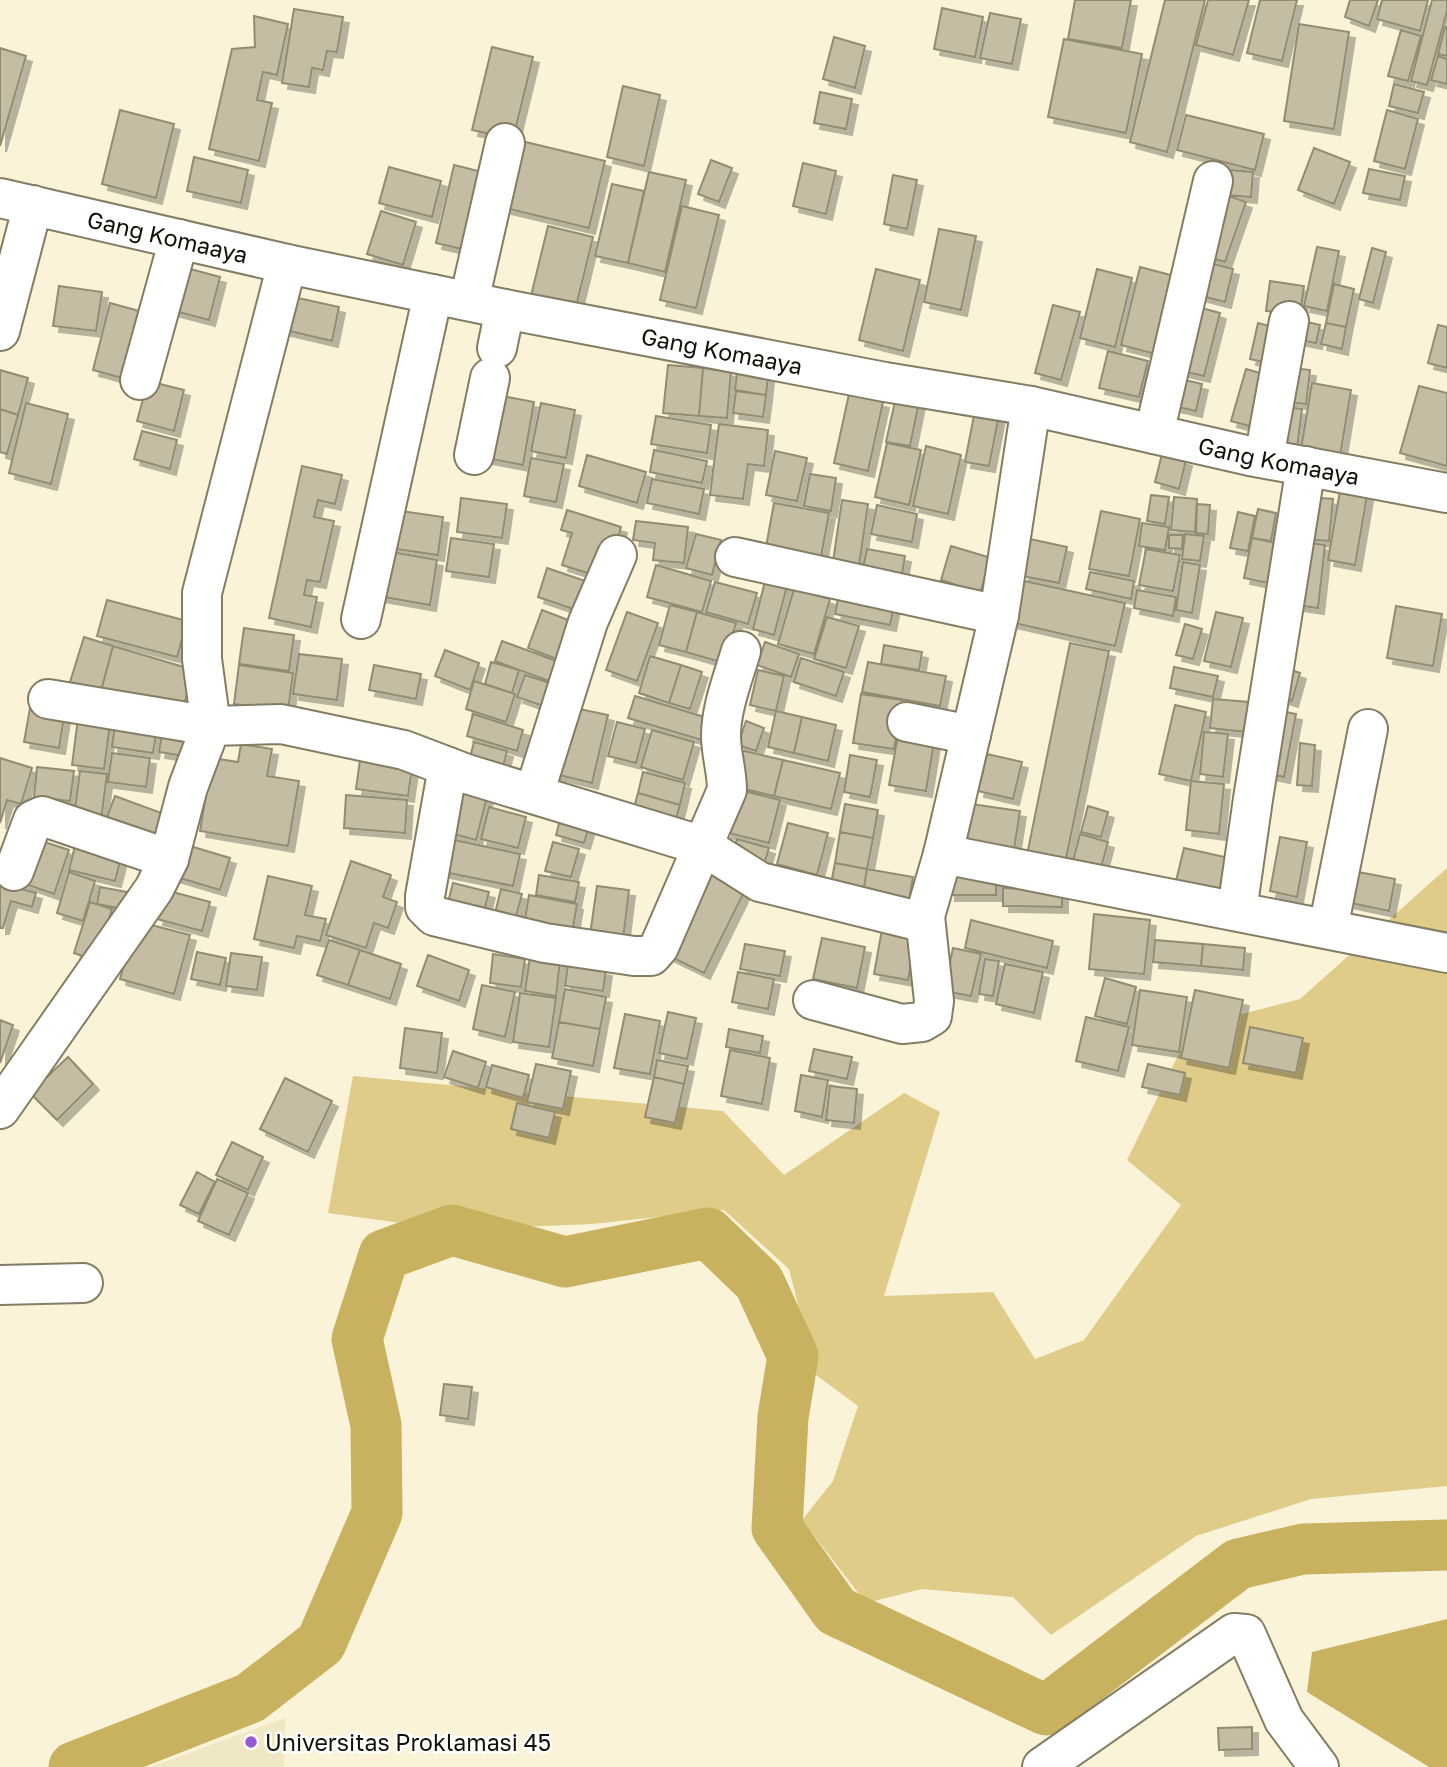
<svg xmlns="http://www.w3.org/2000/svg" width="1447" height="1767" font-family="'Golos Text',sans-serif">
<defs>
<filter id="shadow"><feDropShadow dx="6" dy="6" stdDeviation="0" flood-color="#0004"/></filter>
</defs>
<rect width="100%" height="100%" fill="#faf3d8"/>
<path fill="#f0e7c4" d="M285,1718L284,1767H150Z"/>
<path fill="#dfcc89" d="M1447,868V1486L1311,1499L1196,1536L1051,1635L1013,1597L922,1589L866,1603L802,1520L833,1481L858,1406L816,1375L789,1269L724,1210L592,1224L452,1230L328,1213L353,1076L723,1111L784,1175L904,1093L940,1112L884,1296L993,1292L1035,1359L1084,1340L1181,1205L1127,1160L1192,1027L1300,999Z"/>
<path fill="#c9b25f" d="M1447,1619V1767H1429L1307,1692L1312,1652Z"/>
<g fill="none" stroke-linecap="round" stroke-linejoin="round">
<path stroke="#c9b25f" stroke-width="51" d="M74,1767L250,1698L321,1643L377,1513L376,1425L357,1339L384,1255L452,1230L565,1262L708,1233L759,1282L793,1356L783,1417L777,1528L836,1611L1046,1710L1238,1564L1303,1549L1447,1545"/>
</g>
<path fill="#c4bca3" stroke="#938c74" stroke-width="2" filter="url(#shadow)" d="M1075,0H1131L1122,48L1068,39Z
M1165,0H1205L1167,152L1130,142Z
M1208,0H1249L1233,55L1196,45Z
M1260,0H1297L1282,61L1247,53Z
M1350,0H1378L1369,26L1345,17Z
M1382,0H1428L1420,31L1377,19Z
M1432,0H1447V11L1427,85L1411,81Z
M942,8L983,17L975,57L934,49Z
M294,9L343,17L337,52L327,51L323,70L312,68L309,87L282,83Z
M990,13L1021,19L1012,64L980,58Z
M254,16L288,24L277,75L263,72L257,100L272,103L259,161L209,149L232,49L255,47Z
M1299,24L1349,32L1334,129L1284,121Z
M1445,27H1447V56L1438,54Z
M1401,30L1421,36L1408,81L1388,76Z
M834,37L865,46L855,88L823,79Z
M1064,39L1142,54L1126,133L1048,117Z
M492,47L533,57L513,139L472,130Z
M0,48L26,56L0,146Z
M1438,56L1447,59V84L1431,80Z
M1394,84L1424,92L1418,113L1389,106Z
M623,86L660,95L644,166L607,157Z
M820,92L852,99L846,129L814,123Z
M120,110L174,124L156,198L102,184Z
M1387,110L1418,119L1405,169L1374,161Z
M1186,115L1264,134L1255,170L1177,150Z
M513,139L605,161L589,228L497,206Z
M1314,148L1350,162L1334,204L1298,190Z
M194,157L248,170L241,203L187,191Z
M711,160L732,168L719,202L698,194Z
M803,163L836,171L826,214L793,206Z
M454,165L490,174L471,251L436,243Z
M389,167L441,181L432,217L379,203Z
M1369,169L1405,176L1400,200L1363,193Z
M1229,170L1253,172L1251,197L1226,195Z
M649,172L686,180L665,272L628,263Z
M893,175L917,180L907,229L884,224Z
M612,184L644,191L628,263L595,256Z
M1226,195L1246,202L1225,262L1205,256Z
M682,206L719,215L696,308L660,300Z
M381,211L416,222L403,265L367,254Z
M548,226L593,237L575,311L530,300Z
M939,229L976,236L961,310L924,302Z
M1317,247L1339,251L1327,311L1304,306Z
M1372,248L1386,252L1373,303L1359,299Z
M1202,261L1233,269L1225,302L1194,294Z
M183,267L220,277L209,320L171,310Z
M1140,267L1186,279L1167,357L1121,345Z
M876,269L920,280L903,351L859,340Z
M1097,269L1132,278L1115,347L1080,338Z
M1270,281L1304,286L1300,315L1266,311Z
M1334,284L1354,289L1346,327L1326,323Z
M59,286L102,292L96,331L53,326Z
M289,296L339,307L332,341L281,329Z
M110,303L150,314L133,381L93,370Z
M1053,305L1080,312L1061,380L1035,373Z
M1194,306L1220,313L1204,376L1178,370Z
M1299,320L1320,325L1316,343L1295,339Z
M1258,323L1280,329L1272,364L1250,359Z
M1326,323L1346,327L1342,349L1321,344Z
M1438,325L1447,327V368L1428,363Z
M1108,351L1148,361L1139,397L1099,388Z
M668,365L703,368L699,416L663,413Z
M738,365L769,368L766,395L735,390Z
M1285,367L1310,370L1306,404L1281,401Z
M703,368L731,371L727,418L699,416Z
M1246,369L1277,378L1264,430L1231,421Z
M0,370L28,378L18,415L0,409Z
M1172,377L1202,384L1196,411L1165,404Z
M148,381L184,390L174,431L137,421Z
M1312,383L1351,390L1338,468L1299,461Z
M1419,386L1447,393V466L1400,453Z
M736,391L766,395L763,417L733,413Z
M849,394L883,402L868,471L834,463Z
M497,395L534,402L523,465L486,458Z
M896,397L919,402L910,446L886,442Z
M26,403L68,414L51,484L9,473Z
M541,403L575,410L566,458L531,451Z
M976,405L1000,410L989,466L965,462Z
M1279,406L1302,409L1297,448L1274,445Z
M0,409L18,415L7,454L0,452Z
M656,416L711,425L707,453L651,444Z
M719,424L768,430L764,466L748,464L743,499L710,495Z
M142,431L177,440L170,469L134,459Z
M887,443L921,450L909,505L875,497Z
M926,446L961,455L948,514L913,506Z
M654,450L707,461L702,483L650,472Z
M775,451L807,458L797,501L766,495Z
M1162,454L1186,460L1179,489L1155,482Z
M587,455L646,472L637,503L579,486Z
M531,458L564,464L556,502L524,496Z
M302,466L342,475L335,504L318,500L314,517L334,521L320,582L307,580L304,595L317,597L311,627L269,618Z
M810,474L836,478L831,511L804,506Z
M652,479L704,489L699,514L647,503Z
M1341,485L1368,490L1355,565L1328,560Z
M1151,495L1169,497L1165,524L1147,521Z
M1174,497L1197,499L1195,532L1171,530Z
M1309,497L1333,499L1329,541L1305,539Z
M461,498L507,504L502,538L457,532Z
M842,500L868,504L859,566L833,562Z
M774,503L829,513L821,557L766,547Z
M1197,504L1210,505L1208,534L1196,533Z
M877,505L917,514L912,542L871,534Z
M1258,509L1276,513L1271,541L1252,538Z
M394,510L443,517L438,555L389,548Z
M567,510L621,527L607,579L562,565L572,533L561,530Z
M1101,511L1140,519L1129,576L1089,569Z
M1238,512L1255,516L1248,551L1230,548Z
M636,521L688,527L684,563L653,560L655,543L633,540Z
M1142,523L1169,527L1165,550L1139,546Z
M696,534L721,540L712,575L686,568Z
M1185,534L1204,536L1200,561L1182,559Z
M1169,535H1183L1182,549L1169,548Z
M451,538L494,544L489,577L446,571Z
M1252,538L1285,545L1278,585L1244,578Z
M1030,539L1067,547L1059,583L1022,576Z
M1302,542L1325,545L1318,608L1296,605Z
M951,546L991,558L980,593L941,580Z
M867,549L905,556L901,580L862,572Z
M1146,549L1180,555L1173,591L1139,585Z
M386,551L437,560L430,605L378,596Z
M1183,562L1200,565L1192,613L1176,610Z
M656,565L711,581L702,612L647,597Z
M547,568L588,582L579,611L538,597Z
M1090,572L1134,581L1131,599L1086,589Z
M1020,580L1125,603L1115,646L1010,622Z
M765,581L787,586L774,635L753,629Z
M715,582L757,593L748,624L706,612Z
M794,589L830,599L814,654L778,644Z
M840,589L895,601L890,625L835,614Z
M1137,590L1176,597L1173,616L1134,608Z
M107,600L187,621L177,657L97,636Z
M670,605L697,612L686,652L659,645Z
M1396,606L1442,614L1433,666L1387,658Z
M542,610L571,621L557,659L528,648Z
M627,612L658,623L637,681L606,670Z
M697,612L736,623L724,663L686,652Z
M1216,612L1243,618L1231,667L1204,661Z
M827,617L859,626L846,668L814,659Z
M1185,624L1202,629L1193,659L1176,655Z
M244,628L294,635L289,671L239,664Z
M84,637L113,646L101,691L70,682Z
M502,641L559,662L552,682L495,661Z
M765,642L799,654L791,677L757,665Z
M1070,643L1109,651L1064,868L1026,860Z
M884,645L922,652L919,670L881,664Z
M113,646L194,670L181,715L101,691Z
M445,650L479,663L470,690L435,676Z
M299,654L342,659L337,700L293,694Z
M650,656L681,665L669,703L639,693Z
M801,658L844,672L836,696L794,682Z
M491,662L519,670L512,693L485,684Z
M868,662L946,676L940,706L862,692Z
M239,665L293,673L288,711L234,704Z
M374,665L421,674L416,699L369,690Z
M681,665L702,672L690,709L669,703Z
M1279,666L1300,673L1292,701L1270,694Z
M1174,667L1218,676L1213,697L1170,688Z
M758,670L784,676L776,711L750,705Z
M525,675L559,686L552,709L517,697Z
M474,681L515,694L506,722L466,709Z
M861,694L902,700L894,749L853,743Z
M635,696L711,719L705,741L628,718Z
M32,697L66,704L59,748L24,742Z
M1213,699L1249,702L1246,732L1210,728Z
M1175,705L1206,712L1191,781L1159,774Z
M570,707L608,715L592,783L555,774Z
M1271,709L1296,714L1284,777L1259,772Z
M79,711L111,716L104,769L72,765Z
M776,711L802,717L794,753L768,747Z
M473,714L523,730L517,751L467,736Z
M116,716L158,721L153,753L112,747Z
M802,717L836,725L828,761L794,753Z
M746,721L764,728L756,751L738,745Z
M617,722L645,729L636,763L608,756Z
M163,728L193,733L190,757L159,752Z
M652,730L694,742L683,780L641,767Z
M899,730L935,736L926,791L889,785Z
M1204,732L1228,734L1223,777L1200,774Z
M474,742L507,751L501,774L468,765Z
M1300,743L1315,745L1312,786L1297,785Z
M241,744L272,749L267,776L299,781L288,846L200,831L212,758L238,762Z
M740,750L783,760L774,796L732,786Z
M112,753L150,758L146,787L108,782Z
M987,754L1022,762L1013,799L978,791Z
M850,755L877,760L870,797L844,792Z
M0,758L32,768L21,804L7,800L0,823Z
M360,760L412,768L408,796L356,789Z
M783,760L840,773L831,809L774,796Z
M37,767L74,771L70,801L34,797Z
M80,771L107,774L101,820L74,816Z
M643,772L685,783L680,805L638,793Z
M1191,781L1224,784L1219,834L1186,830Z
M736,789L780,800L769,843L725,832Z
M460,791L487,797L476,840L450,833Z
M638,793L680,805L673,829L631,819Z
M346,795L407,800L405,833L344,828Z
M115,796L175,818L167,840L107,817Z
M964,803L1020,811L1012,862L957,854Z
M845,804L878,810L873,838L840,832Z
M1088,806L1108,812L1101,837L1081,832Z
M489,807L526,817L518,848L481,839Z
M562,812L591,820L584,843L556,835Z
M788,823L828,833L817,875L777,864Z
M840,832L873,838L867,869L835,863Z
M78,834L124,846L115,881L69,870Z
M1080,834L1108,842L1098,879L1069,877Z
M1280,837L1307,842L1297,897L1270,891Z
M32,838L69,850L54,894L17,881Z
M450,839L520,854L513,886L444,872Z
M737,839L769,848L763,868L731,858Z
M553,842L579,849L571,877L545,871Z
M180,843L230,858L220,890L170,875Z
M1184,848L1229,858L1221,892L1176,881Z
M351,861L391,875L383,897L397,902L388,928L374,923L366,948L326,935Z
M835,863L867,869L862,899L829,894Z
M702,864L747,886L704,973L659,951Z
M867,869L913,877L908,907L862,899Z
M949,870L996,871V895H949Z
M1348,870L1395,879L1389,911L1341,901Z
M69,872L95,881L83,921L57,913Z
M539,875L579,882L575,902L536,895Z
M268,876L312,886L305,915L326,919L320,941L297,936L294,948L254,939Z
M0,883L36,893L32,907L11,901L3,928H0Z
M453,883L489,892L482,919L446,910Z
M597,886L629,890L623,939L590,935Z
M100,887L133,893L129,910L97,904Z
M1003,888L1062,889V907L1003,906Z
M501,889L522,894L512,931L492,925Z
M165,890L210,902L202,931L157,919Z
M529,895L577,904L570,945L522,937Z
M90,902L112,909L97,961L74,953Z
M1094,914L1150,920L1144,974L1089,969Z
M971,920L1053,941L1047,968L965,948Z
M136,921L190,935L174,994L120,979Z
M883,924L917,930L908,980L874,974Z
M822,938L865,947L857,988L813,979Z
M329,940L360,950L348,985L317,975Z
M1155,940L1203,944L1201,966L1153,962Z
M745,944L785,951L780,976L740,969Z
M1203,944L1245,948L1243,970L1201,966Z
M953,948L981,954L971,996L944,991Z
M360,950L401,964L390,999L348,985Z
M197,952L226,958L220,985L191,979Z
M231,953L262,957L257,990L226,986Z
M493,954L525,959L521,987L490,983Z
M428,955L469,970L459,1001L417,986Z
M530,957L560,961L556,996L525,991Z
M985,959L999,961L993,996L979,994Z
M568,964L606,970L603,991L565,986Z
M1005,964L1043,972L1034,1013L996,1004Z
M738,972L774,979L768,1009L732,1002Z
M1105,978L1136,987L1127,1024L1095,1016Z
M482,985L515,992L505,1037L473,1029Z
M565,989L606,997L600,1029L559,1022Z
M1140,990L1187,997L1179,1052L1132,1045Z
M1195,990L1243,1000L1229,1068L1181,1058Z
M520,993L556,998L549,1047L513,1042Z
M668,1012L696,1018L687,1059L659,1053Z
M625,1014L660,1021L650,1074L614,1068Z
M1086,1017L1129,1027L1118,1071L1076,1061Z
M0,1020L13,1025L0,1063Z
M559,1022L600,1029L593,1066L552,1058Z
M1250,1027L1303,1038L1296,1073L1243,1063Z
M405,1028L442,1033L437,1073L400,1068Z
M729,1029L763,1036L760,1053L726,1047Z
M814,1049L852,1057L847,1079L809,1071Z
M730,1050L770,1058L762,1104L721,1096Z
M453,1051L486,1062L478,1088L444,1077Z
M68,1057L93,1084L57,1120L30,1093Z
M657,1060L688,1066L684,1084L654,1077Z
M536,1064L571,1071L563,1109L527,1102Z
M1148,1064L1185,1073L1180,1095L1142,1087Z
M492,1065L529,1075L523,1098L486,1087Z
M801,1075L828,1080L822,1117L795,1111Z
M654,1077L684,1084L675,1123L645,1117Z
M285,1078L332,1101L308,1152L260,1129Z
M830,1086L857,1089L854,1123L826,1120Z
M517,1103L555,1112L549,1138L511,1129Z
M232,1142L263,1157L248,1190L216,1175Z
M197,1172L215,1182L199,1214L180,1205Z
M217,1179L248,1193L229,1235L198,1221Z
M444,1384L472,1387L468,1419L440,1415Z
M1252,1727V1749L1219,1750L1218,1728Z"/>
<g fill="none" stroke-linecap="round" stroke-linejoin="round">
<defs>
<g id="minor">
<path id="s1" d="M0,198L287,264L505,309L885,382L1031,406L1250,456L1447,493"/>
<path d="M469,301L505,143"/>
<path d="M0,331L33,205"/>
<path d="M497,348L505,309"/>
<path d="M140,380L179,239"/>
<path d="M1154,434L1213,181"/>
<path d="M474,455L490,378"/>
<path d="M1264,458L1289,321"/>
<path d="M735,557L999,615"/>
<path d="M361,619L433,294"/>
<path d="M48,699L211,726L202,659V593L287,264"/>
<path d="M907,722L971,735"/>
<path d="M448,767L425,896V907L434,916L545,943L634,956H651L659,947L727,790C727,771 721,754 721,736C721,708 733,678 741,651"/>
<path d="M534,794L588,622L617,555"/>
<path d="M943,854L1447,953"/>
<path d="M14,871L33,820L42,816L169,859"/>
<path d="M1237,911L1253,799L1306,466"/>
<path d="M1328,929L1368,729"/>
<path d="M813,1000L902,1024L922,1022L932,1016L934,1001L925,916"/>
<path d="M0,1109L154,889L169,859L188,787L211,726L281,724L404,750L467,774L703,846L760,882L914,920L925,916L943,854L999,615L1031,406"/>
<path d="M0,1285L83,1283"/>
<path d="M1042,1767L1234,1633L1246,1634L1284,1720L1319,1767"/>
</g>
</defs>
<use href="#minor" stroke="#847d65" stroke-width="42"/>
<use href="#minor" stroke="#fff" stroke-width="38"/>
</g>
<circle fill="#965cd3" stroke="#fff" stroke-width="2.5" cx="251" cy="1742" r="7"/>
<g text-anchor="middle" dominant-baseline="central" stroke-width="5" stroke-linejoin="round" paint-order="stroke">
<g font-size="23" fill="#131007" stroke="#fff">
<text stroke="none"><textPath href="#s1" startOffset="172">Gang Komaaya</textPath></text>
<text stroke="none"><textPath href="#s1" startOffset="738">Gang Komaaya</textPath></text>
<text stroke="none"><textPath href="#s1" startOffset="1306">Gang Komaaya</textPath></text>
</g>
<g font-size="23" fill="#131007" stroke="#fff" text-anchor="start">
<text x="265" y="1742">Universitas Proklamasi 45</text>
</g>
</g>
</svg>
